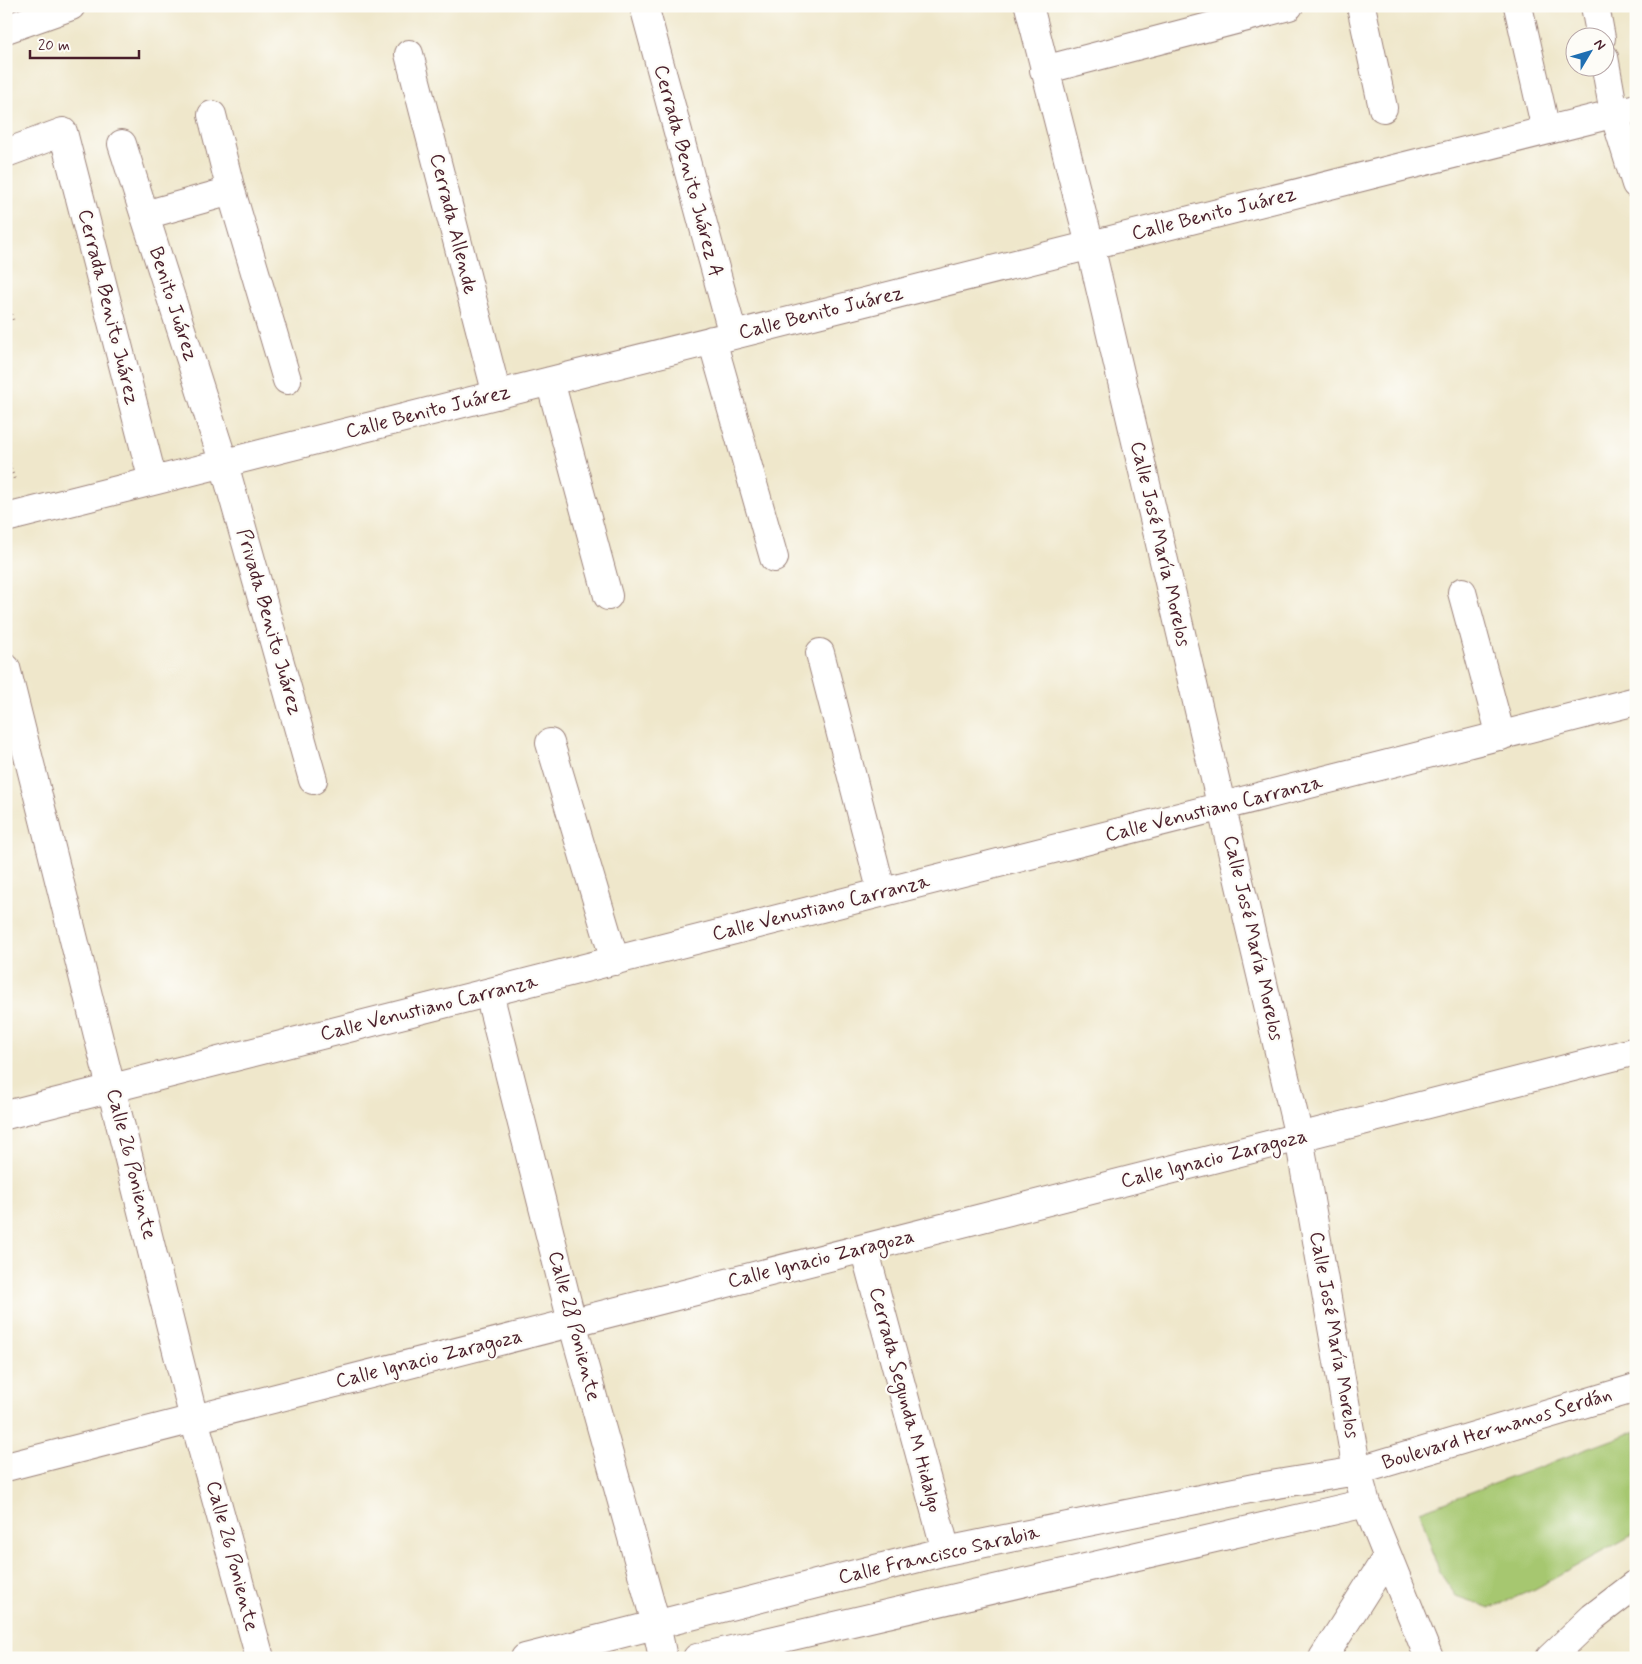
<svg xmlns="http://www.w3.org/2000/svg" width="1642" height="1664" font-family="Mynerve,sans-serif">
<rect width="100%" height="100%" fill="#fdfcf7"/>
<filter id="ink" filterUnits="userSpaceOnUse"><feTurbulence type="fractalNoise" baseFrequency=".02" numOctaves="2"/><feDisplacementMap in="SourceGraphic" scale="10" xChannelSelector="R" yChannelSelector="G"/><feConvolveMatrix kernelMatrix="1 2 1 2 8 2 1 2 1" color-interpolation-filters="sRGB"/></filter>
<filter id="wash" filterUnits="userSpaceOnUse"><feTurbulence type="fractalNoise" baseFrequency=".0096" numOctaves="4" result="noise"/><feDisplacementMap in="SourceGraphic" scale="20" xChannelSelector="R" yChannelSelector="G"/><feGaussianBlur stdDeviation="1.12" result="paint"/><feColorMatrix in="noise" values="0 0 0 0 0 0 0 0 0 0 0 0 0 0 0 0 0 1.4 0 .05"/><feComposite in="paint" operator="in"/></filter>
<g filter="url(#wash)">
<rect width="100%" height="100%" fill="#efe7cb"/>
<path fill="#a6c770" stroke="#78734e" d="M1636,1431V1533L1535,1589L1490,1608L1456,1596L1438,1570L1420,1511Z"/>
</g>
<g filter="url(#ink)">
<g fill="none" stroke-linecap="round" stroke-linejoin="round">
<defs>
<path id="minor" d="M644,6L733,335
M1029,6L1090,245L1299,1137L1357,1471L1366,1503L1429,1658
M1361,6L1383,108
M1518,6L1546,130
M1595,6L1601,38
M6,29L71,6
M409,54L497,395
M1604,57L1614,113L1636,184
M1044,70L1289,6
M212,115L231,191
M122,144L224,464L313,780
M6,153L63,132L153,481
M145,215L231,191L287,380
M712,340L774,558
M550,381L608,596
M6,518L1636,108
M1462,592L1501,736
M820,653L882,893
M6,668L194,1419L260,1658
M550,743L615,961
M489,993L572,1322L656,1624L663,1658
M6,1115L1636,701
M864,1248L946,1551
M6,1467L1636,1051
M525,1658L946,1551L1259,1487L1357,1471L1636,1388
M697,1658L1366,1503
M1323,1658L1387,1557"/>
<path id="major" d="M1550,1658L1593,1617L1636,1584"/>
</defs>
<use href="#minor" stroke="#9c837b" stroke-width="30"/>
<use href="#major" stroke="#9c837b" stroke-width="30"/>
<path stroke="#9c837b" stroke-width="3" stroke-dasharray="1 4" stroke-linecap="butt" d="M6,300L13,320L6,322
M6,454L15,481
M1626,1658L1636,1651"/>
<use href="#minor" stroke="#fff" stroke-width="28"/>
<use href="#major" stroke="#fff" stroke-width="28"/>
</g>
</g>
<g text-anchor="middle" dominant-baseline="central" stroke-width="4.5" stroke-linejoin="round" paint-order="stroke">
<g font-size="20" fill="#4a1f2b" stroke="#fdfcf7">
<text transform="translate(688 171) rotate(75)">Cerrada Benito Juárez A</text>
<text transform="translate(1214 214) rotate(-14)">Calle Benito Juárez</text>
<text transform="translate(453 224) rotate(76)">Cerrada Allende</text>
<text transform="translate(173 304) rotate(72)">Benito Juárez</text>
<text transform="translate(108 307) rotate(76)">Cerrada Benito Juárez</text>
<text transform="translate(821 313) rotate(-14)">Calle Benito Juárez</text>
<text transform="translate(428 412) rotate(-14)">Calle Benito Juárez</text>
<text transform="translate(1160 544) rotate(77)">Calle José María Morelos</text>
<text transform="translate(269 622) rotate(74)">Privada Benito Juárez</text>
<text transform="translate(1214 809) rotate(-14)">Calle Venustiano Carranza</text>
<text transform="translate(821 908) rotate(-14)">Calle Venustiano Carranza</text>
<text transform="translate(1253 938) rotate(77)">Calle José María Morelos</text>
<text transform="translate(429 1008) rotate(-14)">Calle Venustiano Carranza</text>
<text transform="translate(1214 1159) rotate(-14)">Calle Ignacio Zaragoza</text>
<text transform="translate(131 1164) rotate(76)">Calle 26 Poniente</text>
<text transform="translate(821 1259) rotate(-14)">Calle Ignacio Zaragoza</text>
<text transform="translate(574 1326) rotate(75)">Calle 28 Poniente</text>
<text transform="translate(1334 1335) rotate(80)">Calle José María Morelos</text>
<text transform="translate(429 1359) rotate(-14)">Calle Ignacio Zaragoza</text>
<text transform="translate(905 1400) rotate(75)">Cerrada Segunda M Hidalgo</text>
<text transform="translate(1497 1429) rotate(-17)">Boulevard Hermanos Serdán</text>
<text transform="translate(939 1555) rotate(-13)">Calle Francisco Sarabia</text>
<text transform="translate(232 1556) rotate(75)">Calle 26 Poniente</text>
</g>
</g>
<rect width="1642" height="1664" fill="none" stroke="#fdfcf7" stroke-width="25"/>
<g transform="translate(1590 52) rotate(52)"><circle r="24" fill="#fdfcf7" stroke="#b5a4a5"/>
<path d="M0-4L9 19L0 12L-9 19Z" fill="#1f6fb2"/>
<text y="-8" font-size="14" font-weight="bold" text-anchor="middle" fill="#4a1f2b">N</text>
</g>
<path d="M30 50v8h109v-8" fill="none" stroke="#4a1f2b" stroke-width="2.5"/>
<text x="38" y="50" font-size="15" fill="#4a1f2b" stroke="#fdfcf7" stroke-width="4" paint-order="stroke">20 m</text>
</svg>
